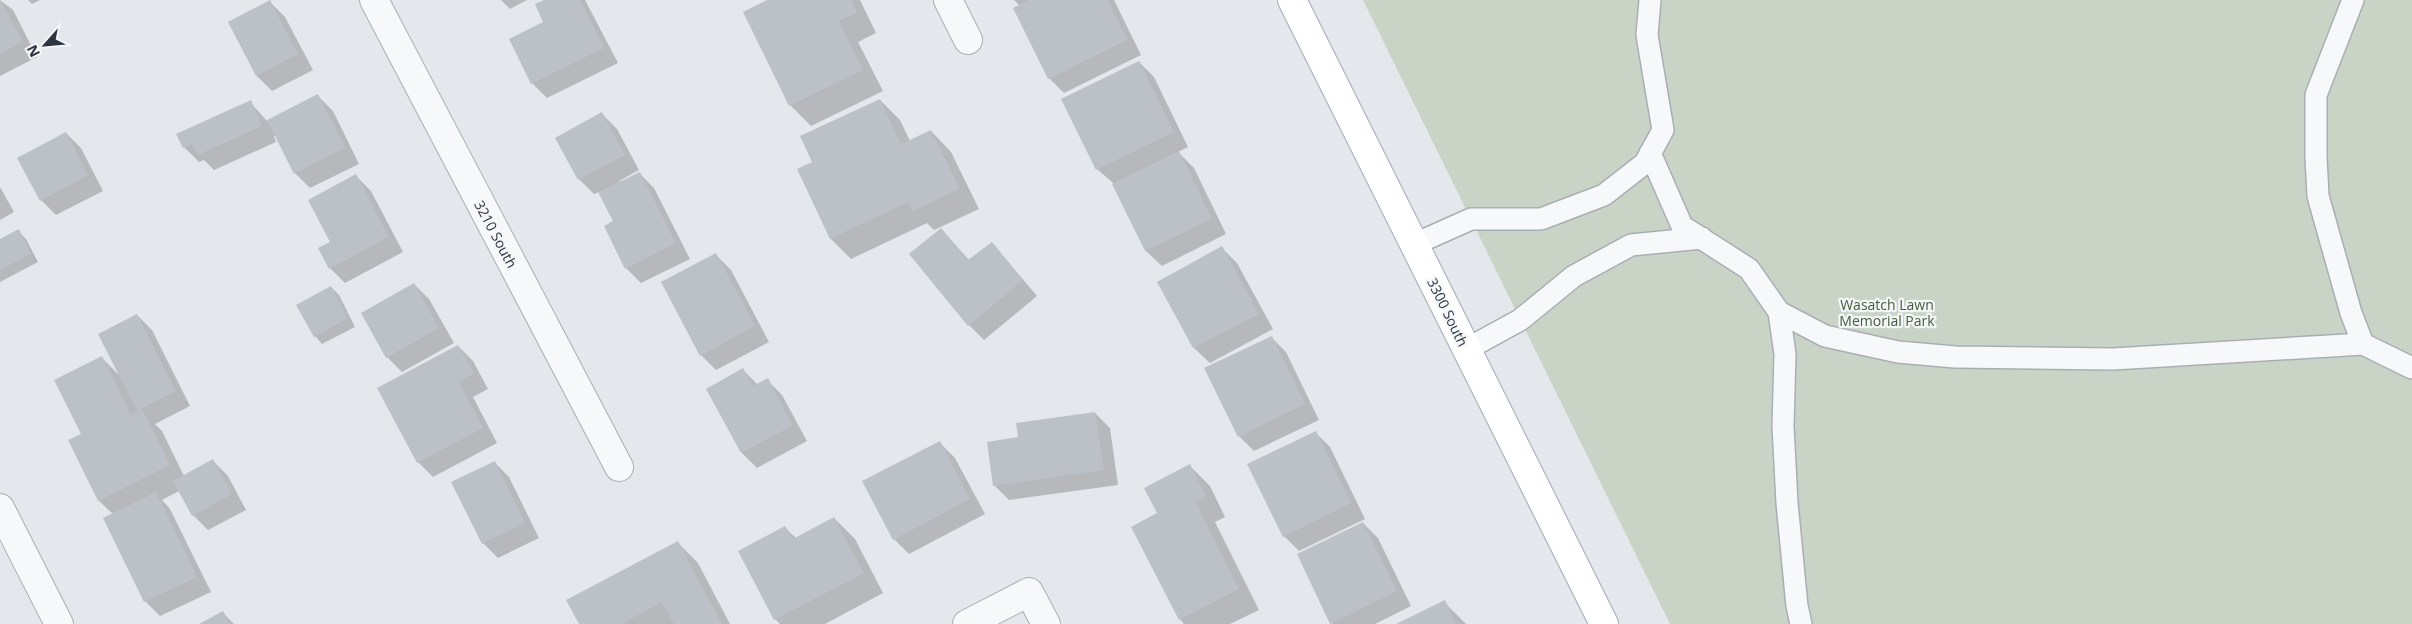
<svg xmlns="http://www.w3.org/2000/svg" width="2412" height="624" font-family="'Open Sans',sans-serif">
<rect width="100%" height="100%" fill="#e4e7eb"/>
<path fill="#cad4c6" d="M1363,0H2412V624H1670Z"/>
<path fill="#0003" d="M0,0L13,10L37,57L0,76Z
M28,0H40L32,4Z
M501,0H527L510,9Z
M546,0H585L618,63L547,98L532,83L545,22Z
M770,0H860L876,33L858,42L883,91L811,126L790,105L745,13Z
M1014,0H1114L1141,55L1064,93L1049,78L1020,6Z
M270,2L285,17L313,70L272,91L257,76L229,23Z
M1139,62L1154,77L1188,147L1178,152L1194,168L1226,234L1162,266L1146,251L1113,183L1097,169Z
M318,96L333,111L359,164L310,188L295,173L276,135L274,136L276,142L214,170L204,160L199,162L184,147L250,102L267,121Z
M880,100L900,120L910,141L931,131L951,152L979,209L934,230L927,223L851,259L831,239L798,170L814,162Z
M602,114L617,129L639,170L619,181L620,183L639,173L654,188L690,259L641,283L626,268L614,222L599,192L594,194L579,179Z
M66,133L81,148L103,191L56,215L41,200Z
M356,176L371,191L403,252L345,283L330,268L332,242Z
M0,187L14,212L0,220Z
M941,229L970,261L992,243L1037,296L984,340L969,325Z
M18,231L26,239L38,262L0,282V240Z
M1222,248L1237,263L1273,329L1210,363L1194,348L1159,282Z
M716,255L731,270L769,342L716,370L701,355Z
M414,284L429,299L454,343L402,372L387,357Z
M331,287L339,295L355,327L322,344L315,336Z
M137,315L152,330L190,406L155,424L162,431L184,476L213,461L228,476L246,510L208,530L193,515L179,491L162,500L170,509L211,592L160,616L145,601L113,514L99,501L70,441L82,434L102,358L120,376Z
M1271,337L1286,352L1319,420L1254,451L1239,436Z
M458,346L473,361L488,389L473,397L497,443L433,477L418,462Z
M743,370L758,385L767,380L782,395L807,441L757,468L742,453L708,389Z
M1095,413L1110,428L1118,485L1009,500L994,485L1019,438Z
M1315,432L1330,447L1365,519L1299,551L1284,536Z
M940,443L955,458L985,514L909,554L894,539Z
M494,462L509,477L539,538L498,558L483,543Z
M1190,466L1210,486L1225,517L1215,522L1259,610L1230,624H1184L1180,619L1158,514Z
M834,518L855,539L883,593L825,624H780L775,619L785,528L796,538Z
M1363,523L1378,538L1411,606L1375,624H1332Z
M678,543L698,563L730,624H580Z
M1444,602L1466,624H1399Z
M223,613L234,624H201Z"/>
<path fill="#bcc0c7" d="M0,0L23,41L0,54Z
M270,0L298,54L256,76L228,22Z
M544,0H580L604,48L531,84L509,39L543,22L535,4Z
M767,0H851L857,13L839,21L863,70L789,106L743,12Z
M1029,0H1107L1127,40L1048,79L1013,8Z
M1139,61L1174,132L1096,170L1061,99Z
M318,94L345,148L294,174L267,120Z
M880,99L901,144L931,130L960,189L913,211L908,202L830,239L797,169L812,162L800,136Z
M251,100L262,126L198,155L192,144L183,148L176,134Z
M602,112L625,155L578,180L555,138Z
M66,132L88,175L40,201L17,158Z
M1179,151L1212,219L1145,251L1112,184Z
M640,172L676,243L625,269L604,226L613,221L598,192Z
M356,174L389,237L329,269L318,248L330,242L308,200Z
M941,228L968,260L992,242L1023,280L968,326L909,254Z
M19,229L31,254L0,270V239Z
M1222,246L1259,314L1193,348L1157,282Z
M716,253L755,326L700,356L661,282Z
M414,283L439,328L386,358L361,313Z
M331,286L348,318L314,337L296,305Z
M137,314L176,391L137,411L98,334Z
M1272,336L1305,404L1238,437L1204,368Z
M458,345L474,373L459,382L483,428L417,463L377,388Z
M102,356L131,415L142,409L170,465L98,501L68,440L81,434L54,380Z
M743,368L753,386L768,378L792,426L741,453L706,389Z
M1095,412L1104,470L993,486L987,442L1018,437L1016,423Z
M1316,431L1351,503L1283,537L1247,464Z
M940,441L970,499L893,540L862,481Z
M213,459L232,494L192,516L173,481Z
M495,461L525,523L482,544L451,482Z
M1190,464L1206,496L1196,502L1239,589L1179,620L1131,527L1157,513L1144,488Z
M156,492L197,577L144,602L103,518Z
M834,517L864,573L774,620L738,551L785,526L793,539Z
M1363,522L1397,591L1330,624L1297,554Z
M678,541L722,624H674L662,602L625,622L626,624H579L566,600Z
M1445,600L1456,624H1396Z
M223,611L230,624H199Z"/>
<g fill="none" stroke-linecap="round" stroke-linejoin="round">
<defs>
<path id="service" d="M2353,0L2316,95V157L2318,196L2351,313L2363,344
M1650,153L1682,226L1749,269L1779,312L1785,354L1783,426L1787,503L1797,606L1801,624
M1415,244L1471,219H1541L1604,195L1645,163L1663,130L1647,35L1650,0
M1779,312L1825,336L1898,352L1955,357L2113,359L2363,344L2412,368
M1467,349L1520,320L1574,276L1631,245L1702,238"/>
<path id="minor" d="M374,0L619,467
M948,0L968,40
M0,508L59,624
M967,624L1029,592L1046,624"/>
<path id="primary" d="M1292,0L1604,624"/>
</defs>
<use href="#service" stroke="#a9aeb5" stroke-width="24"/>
<use href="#minor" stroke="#a9aeb5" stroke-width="30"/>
<use href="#primary" stroke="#a4acb6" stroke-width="30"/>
<use href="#service" stroke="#f7f8f9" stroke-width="21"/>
<use href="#minor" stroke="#f7f8f9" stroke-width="28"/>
<use href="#primary" stroke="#fff" stroke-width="28"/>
</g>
<g text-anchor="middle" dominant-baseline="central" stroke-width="4.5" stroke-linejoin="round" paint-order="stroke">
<g font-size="14" fill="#2d3542" stroke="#f4f6f8">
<text transform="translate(496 234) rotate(62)">3210 South</text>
<text transform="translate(1448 312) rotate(64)">3300 South</text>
</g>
<g font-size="14" fill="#435d3c" stroke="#f4f6f8">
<text x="1887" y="304">Wasatch Lawn<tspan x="1887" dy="16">Memorial Park</tspan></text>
</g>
</g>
<g transform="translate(45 45) rotate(243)" stroke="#f4f6f8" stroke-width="4" paint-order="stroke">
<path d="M0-4L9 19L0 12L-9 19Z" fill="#2d3542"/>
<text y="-8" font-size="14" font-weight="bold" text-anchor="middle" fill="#2d3542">N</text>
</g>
</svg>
